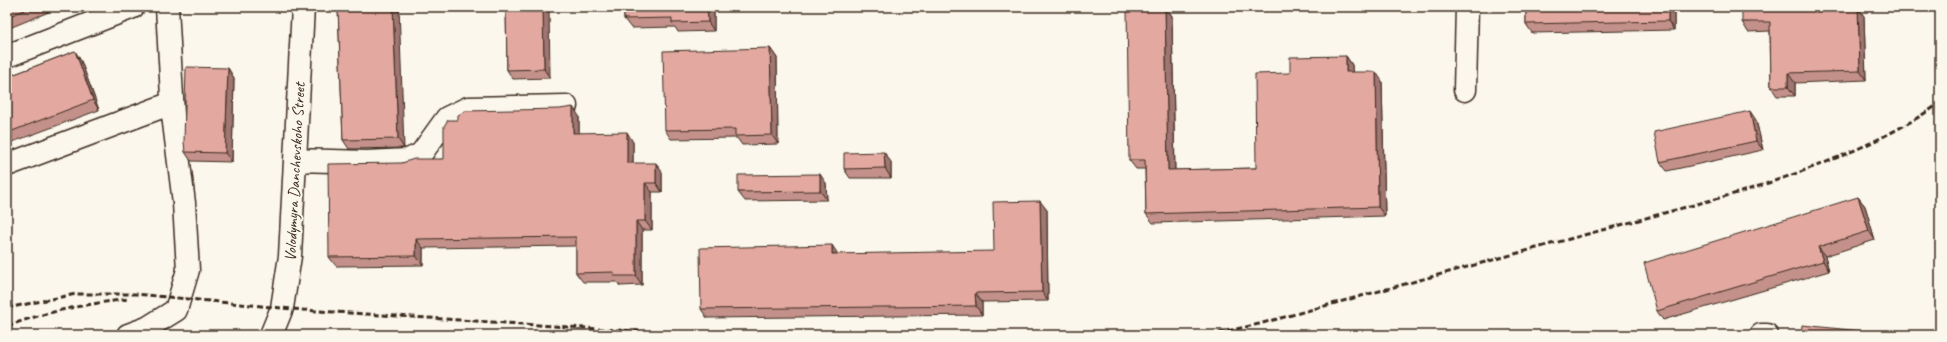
<svg xmlns="http://www.w3.org/2000/svg" width="1947" height="342" font-family="Caveat,sans-serif">
<rect width="100%" height="100%" fill="#fbf7ec"/>
<filter id="ink" filterUnits="userSpaceOnUse"><feTurbulence type="fractalNoise" baseFrequency=".025" numOctaves="2"/><feDisplacementMap in="SourceGraphic" scale="8" xChannelSelector="R" yChannelSelector="G"/><feConvolveMatrix kernelMatrix="1 2 1 2 8 2 1 2 1" color-interpolation-filters="sRGB"/></filter>
<g filter="url(#ink)">
<g fill="none" stroke-linecap="round" stroke-linejoin="round">
<defs>
<path id="minor" d="M7,56L133,7
M1465,90L1467,7
M296,160L367,162L408,160L421,154L447,118L468,108L566,106
M7,165L172,103
M128,335L147,328L176,310L188,270L184,203L173,115L167,7
M271,335L282,308L290,256L303,7
M1761,335H1767"/>
</defs>
<use href="#minor" stroke="#3b2a1e" stroke-width="25"/>
<use href="#minor" stroke="#fbf7ec" stroke-width="22"/>
<path stroke="#3b2a1e" stroke-width="3" stroke-dasharray="6 3" stroke-linecap="butt" d="M7,308L76,294H136L303,310L694,335
M7,326C49,311 85,304 129,299
M1210,335L1259,324L1741,192C1809,170 1880,145 1940,103"/>
</g>
<path fill="#c3918a" stroke="#3b2a1e" d="M7,7H61L7,29Z
M338,7L404,148L349,149L343,140Z
M506,7L550,78L513,79L507,70Z
M624,7H788L714,9V31L678,32L675,27L631,28L624,19Z
M1166,7L1172,16L1175,170L1256,168L1290,73L1346,56L1352,65V72L1382,81L1385,216L1153,223L1146,214L1145,169H1136L1129,160Z
M1526,7H1674V30L1532,33L1526,24Z
M1864,16L1866,80L1795,83V96H1777L1771,87L1770,31L1748,32L1742,22Z
M770,48L777,58L778,144L742,145L737,138L671,139L665,130Z
M75,51L81,61L99,110L7,144V77Z
M228,68L234,78L232,162L191,161L185,152Z
M579,116V133L633,142V163L662,172V192H652V230H642V285L620,286L617,282H583L576,273V246L423,248V265L336,266L329,257L402,163L444,159Z
M1756,120L1763,150L1667,171L1660,162Z
M891,162V178H850L844,169Z
M826,183L827,200L745,201L738,192Z
M1858,197L1865,206L1875,240L1825,256L1829,271L1663,320L1657,311Z
M1047,210L1048,301L982,302V315L707,318L701,309L994,251Z"/>
<path fill="#9f7671" stroke="#3b2a1e" d="M393,7H399L404,148L398,139Z
M543,7H549L550,78L544,69Z
M707,7H712L714,9V31L708,22Z
M1165,7L1172,16L1175,180L1168,170Z
M1668,7H1674V30L1668,21Z
M1858,7L1864,16L1866,80L1860,71Z
M770,48L777,58L778,144L772,135Z
M75,51L81,61L99,110L93,100Z
M1346,56L1352,65L1353,82L1346,72Z
M228,68L234,78L232,162L225,153Z
M1376,72L1382,81L1385,216L1378,207Z
M1788,73L1795,83V96L1788,87Z
M573,107L579,116V142L573,133Z
M1750,111L1756,120L1763,150L1756,141Z
M627,132L633,142V172L627,163Z
M884,152L891,162V178L885,168Z
M656,163L662,172V192L656,183Z
M820,174L826,183L827,200L820,191Z
M645,183L652,192V230L645,221Z
M1858,197L1865,206L1875,240L1869,231Z
M1040,201L1047,210L1048,301L1042,292Z
M636,221L642,230V285L636,276Z
M416,239L423,248V265L416,256Z
M832,245L838,254H832Z
M1818,247L1825,256L1829,271L1823,261Z
M975,293L982,302V315L976,306Z"/>
<path fill="#e3a9a1" stroke="#3b2a1e" d="M7,7H32L7,17Z
M338,7H393L398,139L343,140Z
M506,7H543L544,69L507,70Z
M624,7H707L708,22L672,23V18L624,19Z
M1127,7H1165L1168,170L1256,168L1255,74L1290,73V57L1346,56V72H1376L1378,207L1146,214L1145,160H1129Z
M1526,7H1668V21L1526,24Z
M1742,7H1858L1860,71L1788,73V87H1771L1770,22H1742Z
M770,48L772,135L735,136V129L665,130L663,51Z
M75,51L93,100L7,133V77Z
M186,67L228,68L225,153L185,152L184,142Z
M573,107V133L627,132V163H656V183H645V221H636V276H614V272L576,273V237L416,239V256L329,257L328,164L402,163L414,159H444V126L448,120H458V115L465,111L560,109Z
M1750,111L1756,141L1660,162L1654,132Z
M884,152L885,168L844,169V153Z
M820,174V191L738,192V175Z
M1858,197L1869,231L1818,247L1823,261L1657,311L1644,263Z
M1040,201L1042,292L975,293L976,306L701,309L700,248L832,245V254L994,251L993,202Z
M1802,325L1871,332V335H1801Z"/>
</g>
<g text-anchor="middle" dominant-baseline="central" stroke-width="4" stroke-linejoin="round" paint-order="stroke">
<g font-size="16" fill="#3b2a1e" stroke="#fbf7ec">
<text transform="translate(295 172) rotate(-87)">Volodymyra Danchevskoho Street</text>
</g>
</g>
<rect width="1947" height="342" fill="none" stroke="#fbf7ec" stroke-width="24"/>
<rect x="12" y="12" width="1923" height="318" fill="none" stroke="#3b2a1e" stroke-width="1.5" filter="url(#ink)"/>
</svg>
